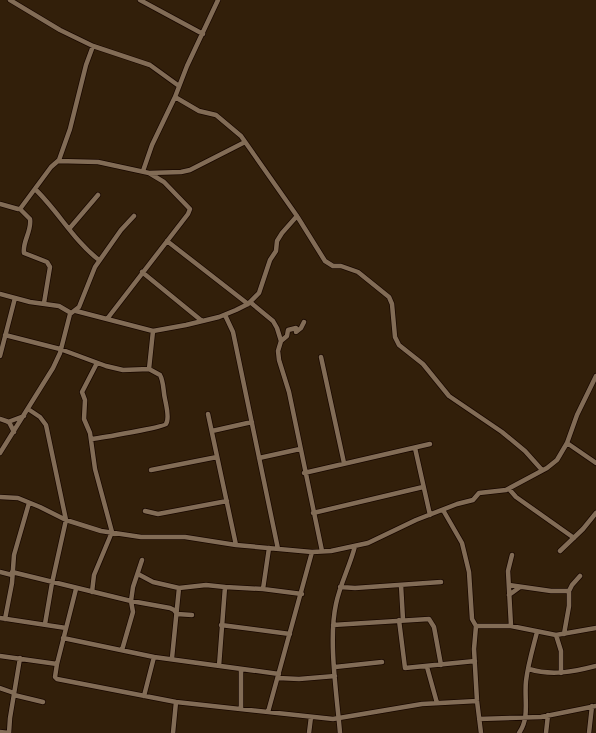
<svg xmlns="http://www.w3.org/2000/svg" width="596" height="733" font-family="Lato,sans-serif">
<rect width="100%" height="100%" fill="#321f0a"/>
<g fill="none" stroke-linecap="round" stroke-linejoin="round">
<defs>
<path id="minor" d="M10,0L60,30L93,46L150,65L179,86
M140,0L203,34
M175,97L199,111L216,115L241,136L297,216L325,261L333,266H341L358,272L389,297L392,304L395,337L399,345L423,364L449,396L502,432L525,451L542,470
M58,161L98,162L149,173L164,182L190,209L188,214L107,319
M143,171L152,145L175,97L187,66L218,0
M149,173L181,172L190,170L245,142
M35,189C58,211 74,241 99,260
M0,204L18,209H20L30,219C32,231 22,242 24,253L47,262L50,267L44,303
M20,209L51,167L59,160L70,129L86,65L93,46
M69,229L98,195
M167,241L248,304
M142,272L202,321
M0,294L30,302L59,306L71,313
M250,302L273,321L277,328L281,341L278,351L279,360L289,392L322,551
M76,311L153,331L186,325L219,317L236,310L248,304L259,293L270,260L276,251L277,241L282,233L297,216
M225,315L233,332L278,549
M5,335L60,349L106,366L123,370L149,369L160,375C164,382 163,391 165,399C166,405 170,418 166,424C164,427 101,438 91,439
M281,341L287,336L288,330L296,328V332L301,328L304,322
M0,356L15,298
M321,357L344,463
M149,369L153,331
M28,409L40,417L46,425L66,520L52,583L45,624
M208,414L236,545
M0,419L9,422L14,432
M8,422L24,416
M212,431L252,422
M567,443L596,463
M415,448L430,515
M0,453L53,368L60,353L70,314L79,307L95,267L121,230L134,216
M259,458L300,449
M151,470L217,457
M304,473L430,444
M509,489L516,497L574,538
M0,497L18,498L40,507L66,520L101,531L141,537H185L236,545L312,552L331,551L368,543L416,520L457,504L473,500L479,493L506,490L547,468L557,460L567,443L577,415L596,376
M443,510L462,543L469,572L472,619L476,626L474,649L477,701L481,733
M145,511L158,514L227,501
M313,513L423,487
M560,551L583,529L596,513
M0,572L12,575
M12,572L131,601L170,608L174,610L177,614L192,615
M138,574L153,582L179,588L172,658
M401,585L403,620
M509,585L551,591H569
M340,587L355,588L441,582
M179,588L206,585L225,587
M76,589L57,664L55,677L57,679L176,702L333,719L422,704L477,701
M263,589L269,548
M92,592L94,575L112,532L95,469L90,433L84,419L85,400L82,392L97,363
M509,595L520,587
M0,618L66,628
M5,619L12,583L14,555L29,503
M399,620L405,668L475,661
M221,625L290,634
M333,625L429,619L434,627L441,665
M476,626H511L556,635L596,628
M511,626L508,571L512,555
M564,634L569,606V591L572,585L580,576
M556,635L561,651V673
M63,638L154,657L279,674
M122,650L133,612L131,601L133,587L142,560
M0,656L57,664
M219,666L225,587L263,589L302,594
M335,667L382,662
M427,667L437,703
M529,669C551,676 573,672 596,666
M278,678L299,679L335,676
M0,688L14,693
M14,695L43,702
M144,696L154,657
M241,709V669
M268,712L312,552
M479,719L541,717L596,706
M0,732L9,733
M9,733L10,718L20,658
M173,733L176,702
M309,733L311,717
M340,733C337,696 328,640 336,604C340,584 350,566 355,546
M519,733C530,718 524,699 526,681C528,664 533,648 537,632
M546,733L548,715
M589,733L592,706"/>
</defs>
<use href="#minor" stroke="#190800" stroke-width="6"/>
<use href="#minor" stroke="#826c56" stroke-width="4.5"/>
</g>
</svg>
